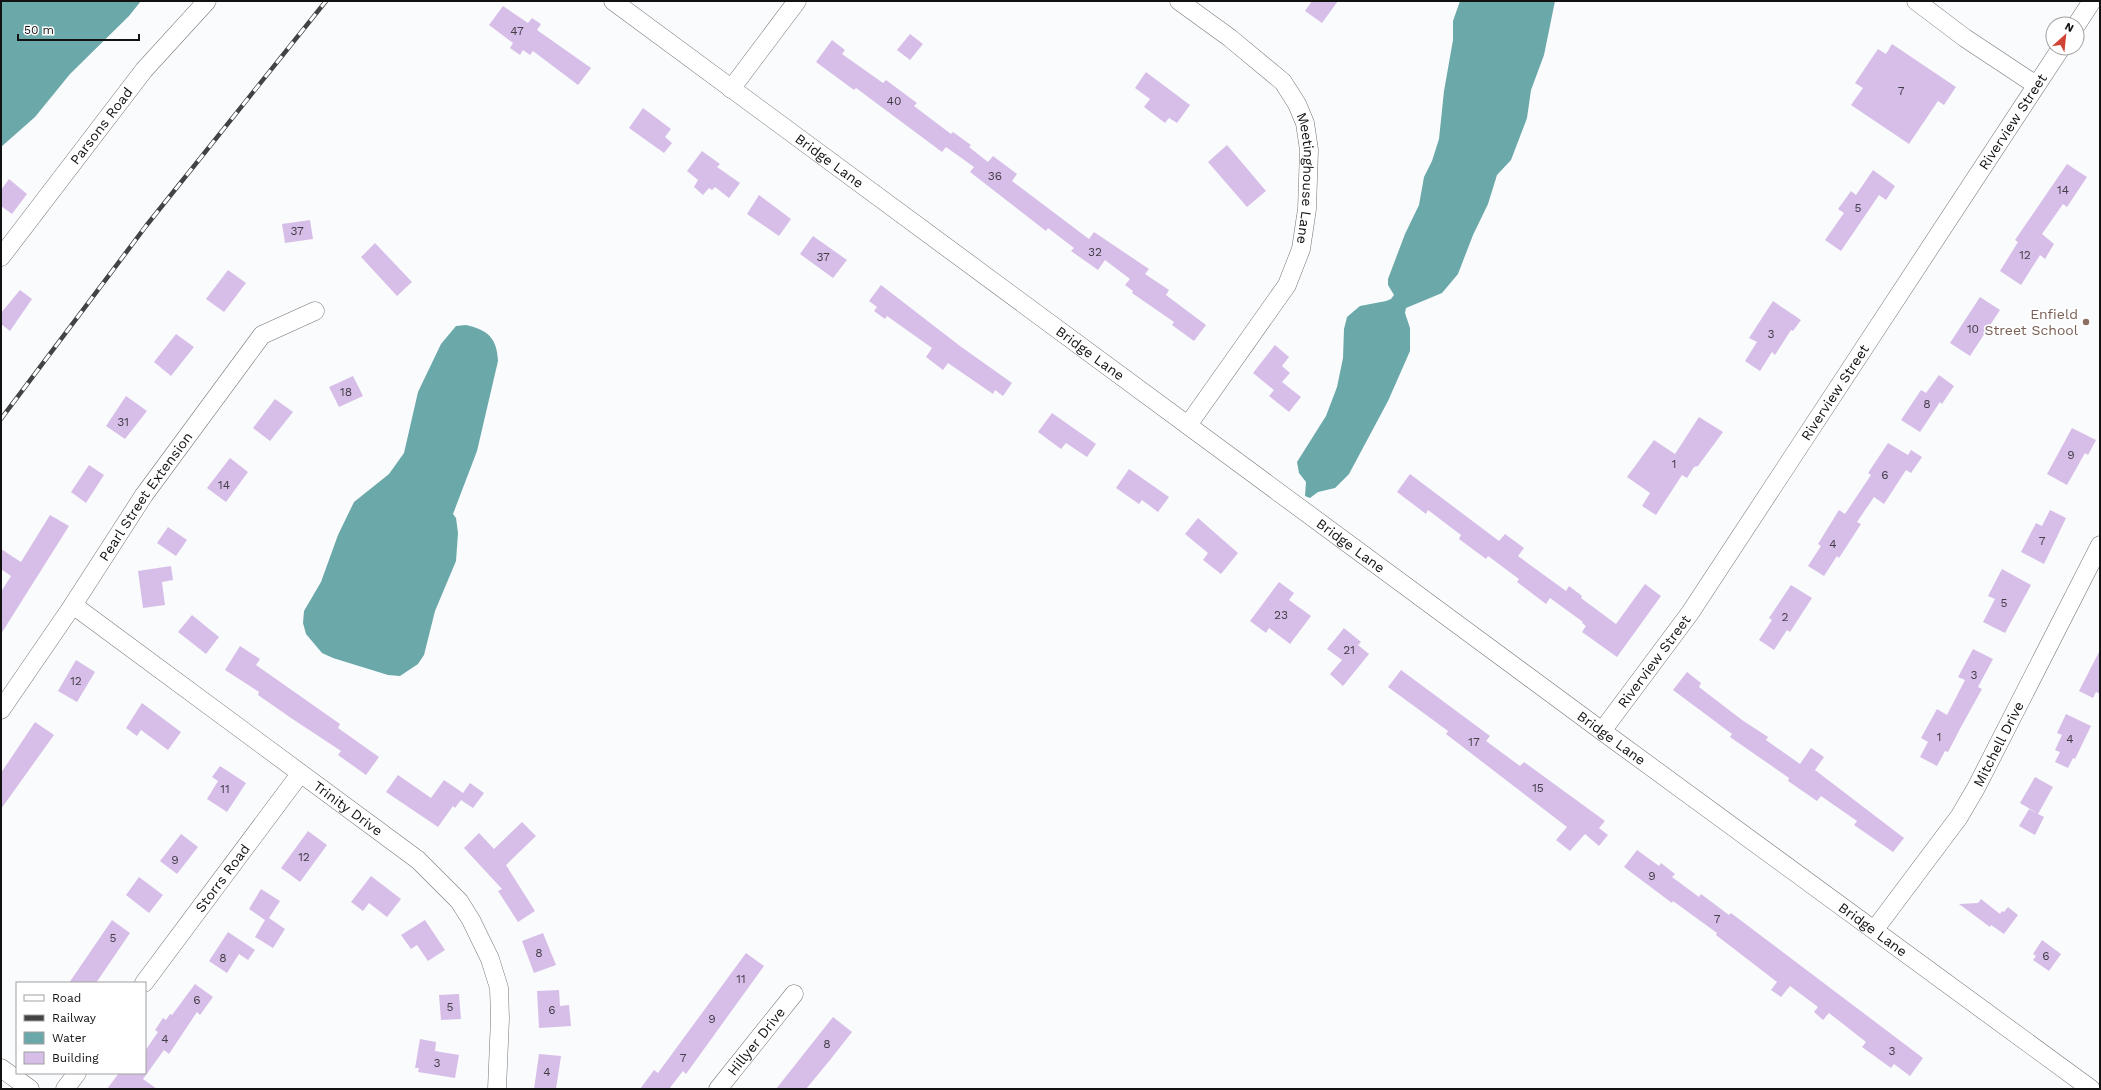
<svg xmlns="http://www.w3.org/2000/svg" width="2101" height="1090" font-family="'Work Sans',sans-serif">
<rect width="100%" height="100%" fill="#fafbfd"/>
<path fill="#6ba8a9" d="M1,1H141L129,16L70,74L35,117L1,147Z
M1460,1H1555L1544,55L1531,90L1527,118L1511,160L1497,175L1488,204L1473,235L1458,274L1442,293L1406,308L1405,313L1410,328V351L1388,401L1349,474L1335,488L1318,492L1310,498L1305,496L1306,482L1299,473L1297,462L1326,416L1337,387L1343,358L1344,329L1347,317L1360,306L1386,301L1391,299L1394,295L1388,285V279L1405,234L1419,205L1424,177L1432,161L1439,139L1444,91L1453,40V21Z
M466,325C488,330 497,338 498,361L477,451L453,514L456,518L458,533L456,561L435,611L424,655L418,664L400,676L388,675L333,658L322,653L306,634L303,623L304,611L321,582L338,535L354,502L389,474L404,453L418,392L441,344L456,326Z"/>
<path fill="#d7bee8" d="M1312,1H1338L1322,23L1305,11Z
M503,6L528,23L532,18L541,24L537,30L591,68L578,85L533,51L530,55L523,50L520,55L510,48L513,43L489,25Z
M910,34L923,44L910,60L897,50Z
M832,40L845,50L842,54L883,83L886,80L917,103L914,106L951,134L953,132L971,145L969,147L988,162L993,156L1017,174L1012,181L1089,239L1094,232L1149,269L1145,274L1169,290L1166,295L1206,325L1194,341L1172,325L1174,322L1132,293L1133,291L1125,285L1130,279L1105,260L1098,270L1071,251L1074,248L1048,228L1046,231L970,172L974,167L946,147L942,152L856,88L854,90L816,62Z
M1892,44L1956,87L1944,105L1938,101L1909,144L1851,105L1863,88L1855,83L1878,49L1886,54Z
M1146,72L1190,105L1177,123L1169,118L1165,123L1144,107L1150,99L1135,88Z
M643,108L671,129L665,137L672,143L664,153L629,128Z
M1227,145L1266,191L1247,207L1208,162Z
M702,151L720,164L717,167L740,183L729,198L715,187L712,190L709,188L703,195L694,187L698,180L687,171Z
M2067,164L2087,177L2067,207L2063,204L2042,234L2054,244L2045,259L2040,255L2021,285L2000,271L2018,242L2015,240Z
M1873,170L1895,186L1886,200L1879,195L1841,251L1825,240L1844,213L1838,209L1851,191L1856,195Z
M9,179L27,194L12,214L1,206V190Z
M759,195L791,219L779,236L747,214Z
M310,220L313,239L285,243L282,224Z
M813,236L847,260L833,278L800,254Z
M375,243L412,282L397,296L361,257Z
M228,270L246,283L224,312L206,299Z
M881,285L960,346L1012,383L1003,396L995,390L993,394L948,363L943,370L926,357L932,348L887,316L885,319L874,311L877,307L869,301Z
M20,290L32,299L10,331L1,324V313Z
M1980,297L2000,310L1970,356L1950,343Z
M1773,301L1801,320L1793,331L1791,330L1775,355L1772,352L1760,371L1745,361L1757,342L1749,338Z
M176,334L194,347L171,376L154,362Z
M1275,345L1289,357L1282,366L1290,373L1282,382L1301,397L1289,412L1269,396L1274,390L1253,373Z
M1939,375L1954,386L1942,404L1940,402L1920,432L1901,420L1921,390L1926,393Z
M353,376L363,396L339,407L329,387Z
M126,396L147,411L125,439L106,426Z
M275,399L293,412L270,441L253,428Z
M1052,413L1096,444L1087,457L1066,443L1061,449L1038,432Z
M1699,417L1723,432L1698,466L1694,467L1687,478L1682,475L1656,515L1642,506L1650,493L1627,477L1654,440L1675,454Z
M2072,428L2096,440L2088,455L2085,453L2067,485L2047,474Z
M1888,443L1908,455L1911,450L1922,457L1911,473L1906,470L1884,504L1874,497L1857,522L1861,524L1839,558L1837,556L1824,576L1808,566L1821,546L1818,544L1839,510L1845,514L1871,475L1868,473Z
M230,458L248,472L226,502L207,488Z
M89,465L104,475L86,503L71,492Z
M1129,469L1169,497L1158,512L1142,500L1139,504L1116,488Z
M1410,474L1499,541L1505,534L1524,548L1518,556L1566,591L1569,586L1582,596L1581,598L1616,624L1645,584L1661,596L1617,657L1582,632L1586,626L1582,623L1583,622L1550,598L1546,604L1517,582L1519,579L1488,556L1486,559L1459,539L1461,535L1428,510L1426,514L1397,492Z
M2050,510L2066,518L2044,564L2021,552L2036,523L2042,526Z
M50,515L69,526L1,634V592L11,576L1,569V549L21,562Z
M1198,518L1238,553L1221,574L1203,560L1208,553L1185,534Z
M168,527L187,540L176,556L157,543Z
M171,566L173,580L162,582L165,605L143,608L138,571Z
M2002,569L2031,585L2005,633L1983,622L1995,599L1988,596Z
M1279,582L1294,593L1289,600L1311,616L1290,644L1269,628L1266,633L1250,621Z
M1791,585L1812,598L1790,632L1787,630L1774,650L1759,640L1772,620L1769,618Z
M192,615L219,637L206,654L178,632Z
M1344,628L1361,642L1358,645L1369,654L1343,686L1330,674L1342,660L1327,649Z
M240,646L260,659L256,665L340,724L338,728L379,757L366,775L338,755L341,751L291,718L258,695L259,692L225,670Z
M1973,649L1993,659L1978,687L1982,689L1961,727L1948,752L1945,751L1937,766L1920,757L1928,742L1921,738L1937,709L1947,715L1965,680L1958,677Z
M2100,650V694L2096,692L2093,698L2079,691Z
M76,660L95,672L77,702L58,691Z
M1401,670L1490,736L1486,741L1520,766L1524,762L1605,821L1599,828L1608,835L1599,846L1585,834L1570,851L1556,840L1567,827L1446,734L1448,731L1388,687Z
M1687,672L1701,683L1699,687L1742,720L1768,737L1766,740L1800,764L1811,748L1824,757L1815,770L1904,838L1893,852L1854,825L1857,821L1821,796L1817,801L1788,781L1789,778L1730,737L1732,734L1673,690Z
M142,703L181,732L168,750L141,730L137,736L126,728Z
M2066,714L2091,726L2075,759L2073,758L2068,768L2055,762L2060,752L2055,750L2062,735L2057,733Z
M35,722L54,735L1,809V773Z
M220,766L246,783L227,812L207,799L218,781L212,777Z
M398,775L431,798L444,780L463,793L470,783L484,793L473,808L461,800L455,808L453,806L438,827L386,792Z
M2035,777L2053,787L2038,814L2044,817L2035,835L2019,826L2029,809L2037,813L2020,803Z
M522,822L536,836L506,865L535,911L518,922L498,891L502,889L464,848L479,833L494,849Z
M308,831L327,845L300,882L281,868Z
M181,834L198,847L177,874L160,861Z
M1637,850L1659,866L1661,863L1675,874L1672,877L1699,897L1701,894L1729,915L1731,913L1923,1058L1910,1076L1894,1064L1891,1068L1862,1047L1866,1042L1829,1013L1823,1020L1814,1012L1818,1007L1790,986L1781,997L1771,990L1777,982L1716,935L1717,933L1673,901L1672,903L1624,867Z
M371,876L401,899L387,917L369,903L363,911L351,902Z
M139,877L163,895L149,913L126,895Z
M261,889L280,901L269,918L285,929L273,948L255,937L265,920L249,909Z
M1981,899L2000,914L2002,911L2004,912L2008,907L2018,915L2004,934L1991,925L1990,927L1959,904L1978,903Z
M112,920L130,933L96,983H69Z
M425,920L445,950L428,961L417,945L411,949L401,935Z
M228,932L255,950L248,960L239,954L227,973L209,961Z
M543,933L556,965L534,973L522,941Z
M2042,940L2061,954L2049,971L2033,960L2036,956L2033,954Z
M746,953L764,966L686,1074L683,1071L669,1089H640L654,1070L658,1073Z
M195,984L213,997L200,1015L197,1012L169,1054L164,1050L143,1079L157,1089H107L119,1073H145V1051L158,1032L155,1030L163,1018L166,1020L170,1014L172,1015Z
M559,990L560,1006L569,1005L571,1026L539,1028L537,991Z
M459,994L461,1019L441,1020L439,995Z
M833,1017L852,1032L830,1060L806,1089H776Z
M420,1039L436,1042L435,1051L459,1055L455,1078L418,1072L419,1068H415Z
M539,1054L561,1056L556,1089H534Z"/>
<g fill="none" stroke-linecap="round" stroke-linejoin="round">
<defs>
<g id="minor">
<path id="s1" d="M613,1L1602,731L2091,1089"/>
<path id="s2" d="M1179,1L1230,38L1283,82L1297,104L1305,123L1309,150L1307,209L1301,249L1287,285L1188,425"/>
<path d="M1916,1L1965,38L2036,85"/>
<path d="M2077,24L2092,1"/>
<path d="M731,89L797,1"/>
<path id="s3" d="M1,257L144,70L207,1"/>
<path id="s4" d="M73,605L418,860L459,901L471,920L490,959L499,988L500,1018L497,1089"/>
<path id="s5" d="M1,710L73,605L144,495L262,335L315,311"/>
<path id="s6" d="M1602,731L1690,613L2061,48"/>
<path id="s7" d="M1875,929L1959,817L1976,788L2100,545"/>
<path id="s8" d="M144,983L300,774"/>
<path d="M1,1068L30,1089"/>
<path d="M65,1089L77,1073"/>
<path id="s9" d="M718,1089L794,994"/>
</g>
</defs>
<use href="#minor" stroke="#747577" stroke-width="19"/>
<use href="#minor" stroke="#fff" stroke-width="18"/>
<defs>
<path id="rail" d="M1,419L146,226L326,1"/>
</defs>
<use href="#rail" stroke="#424344" stroke-width="4.5"/>
<use href="#rail" stroke="#fff" stroke-width="3" stroke-dasharray="9" stroke-linecap="butt"/>
</g>
<circle fill="#8d6e63" stroke="#fff" stroke-width="1.5" cx="2086" cy="322" r="4"/>
<g text-anchor="middle" dominant-baseline="central" stroke-width="3.5" stroke-linejoin="round" paint-order="stroke">
<g font-size="12" fill="#433d48">
<text x="517" y="31">47</text>
<text x="1901" y="91">7</text>
<text x="894" y="101">40</text>
<text x="995" y="176">36</text>
<text x="2063" y="190">14</text>
<text x="1858" y="208">5</text>
<text x="297" y="231">37</text>
<text x="1095" y="252">32</text>
<text x="2025" y="255">12</text>
<text x="823" y="257">37</text>
<text x="1973" y="329">10</text>
<text x="1771" y="334">3</text>
<text x="346" y="392">18</text>
<text x="1927" y="404">8</text>
<text x="123" y="422">31</text>
<text x="2071" y="455">9</text>
<text x="1674" y="464">1</text>
<text x="1885" y="475">6</text>
<text x="224" y="485">14</text>
<text x="2042" y="541">7</text>
<text x="1833" y="544">4</text>
<text x="2004" y="603">5</text>
<text x="1281" y="615">23</text>
<text x="1785" y="617">2</text>
<text x="1349" y="650">21</text>
<text x="1974" y="675">3</text>
<text x="76" y="681">12</text>
<text x="1939" y="737">1</text>
<text x="2070" y="739">4</text>
<text x="1474" y="742">17</text>
<text x="1538" y="788">15</text>
<text x="225" y="789">11</text>
<text x="304" y="857">12</text>
<text x="175" y="860">9</text>
<text x="1652" y="876">9</text>
<text x="1717" y="919">7</text>
<text x="113" y="938">5</text>
<text x="539" y="953">8</text>
<text x="2046" y="956">6</text>
<text x="223" y="958">8</text>
<text x="741" y="979">11</text>
<text x="197" y="1000">6</text>
<text x="450" y="1007">5</text>
<text x="552" y="1010">6</text>
<text x="712" y="1019">9</text>
<text x="165" y="1039">4</text>
<text x="827" y="1044">8</text>
<text x="1892" y="1051">3</text>
<text x="683" y="1058">7</text>
<text x="437" y="1063">3</text>
<text x="547" y="1072">4</text>
</g>
<g font-size="14" fill="#121213" stroke="#fff">
<text stroke="none"><textPath href="#s6" startOffset="735">Riverview Street</textPath></text>
<text stroke="none"><textPath href="#s3" startOffset="165">Parsons Road</textPath></text>
<text stroke="none"><textPath href="#s1" startOffset="269">Bridge Lane</textPath></text>
<text stroke="none"><textPath href="#s2" startOffset="234">Meetinghouse Lane</textPath></text>
<text stroke="none"><textPath href="#s1" startOffset="593">Bridge Lane</textPath></text>
<text stroke="none"><textPath href="#s6" startOffset="411">Riverview Street</textPath></text>
<text stroke="none"><textPath href="#s5" startOffset="258">Pearl Street Extension</textPath></text>
<text stroke="none"><textPath href="#s1" startOffset="917">Bridge Lane</textPath></text>
<text stroke="none"><textPath href="#s6" startOffset="87">Riverview Street</textPath></text>
<text stroke="none"><textPath href="#s1" startOffset="1241">Bridge Lane</textPath></text>
<text stroke="none"><textPath href="#s7" startOffset="223">Mitchell Drive</textPath></text>
<text stroke="none"><textPath href="#s4" startOffset="342">Trinity Drive</textPath></text>
<text stroke="none"><textPath href="#s8" startOffset="131">Storrs Road</textPath></text>
<text stroke="none"><textPath href="#s1" startOffset="1565">Bridge Lane</textPath></text>
<text stroke="none"><textPath href="#s9" startOffset="61">Hillyer Drive</textPath></text>
</g>
<g font-size="14" fill="#785e54" stroke="#fff" text-anchor="end">
<text x="2078" y="314">Enfield<tspan x="2078" dy="16">Street School</tspan></text>
</g>
</g>
<rect width="2101" height="1090" fill="none" stroke="#121213" stroke-width="4"/>
<rect x="16" y="982" width="130" height="92" fill="#ffffff" stroke="#a0a0a1"/>
<rect x="24" y="995" width="20" height="6" fill="#ffffff" stroke="#a0a0a1"/>
<text x="52" y="1002" font-size="12" fill="#121213">Road</text>
<rect x="24" y="1015" width="20" height="6" fill="#424344" stroke="#a0a0a1"/>
<text x="52" y="1022" font-size="12" fill="#121213">Railway</text>
<rect x="24" y="1032" width="20" height="12" fill="#6ba8a9" stroke="#a0a0a1"/>
<text x="52" y="1042" font-size="12" fill="#121213">Water</text>
<rect x="24" y="1052" width="20" height="12" fill="#d7bee8" stroke="#a0a0a1"/>
<text x="52" y="1062" font-size="12" fill="#121213">Building</text>
<g transform="translate(2065 36) rotate(27)"><circle r="19" fill="#ffffff" stroke="#a0a0a1"/>
<path d="M0-3L7 15L0 10L-7 15Z" fill="#d14433"/>
<text y="-6" font-size="11" font-weight="bold" text-anchor="middle" fill="#121213">N</text>
</g>
<path d="M18 34v6h121v-6" fill="none" stroke="#121213" stroke-width="2"/>
<text x="24" y="34" font-size="12" fill="#121213" stroke="#ffffff" stroke-width="3" paint-order="stroke">50 m</text>
</svg>
